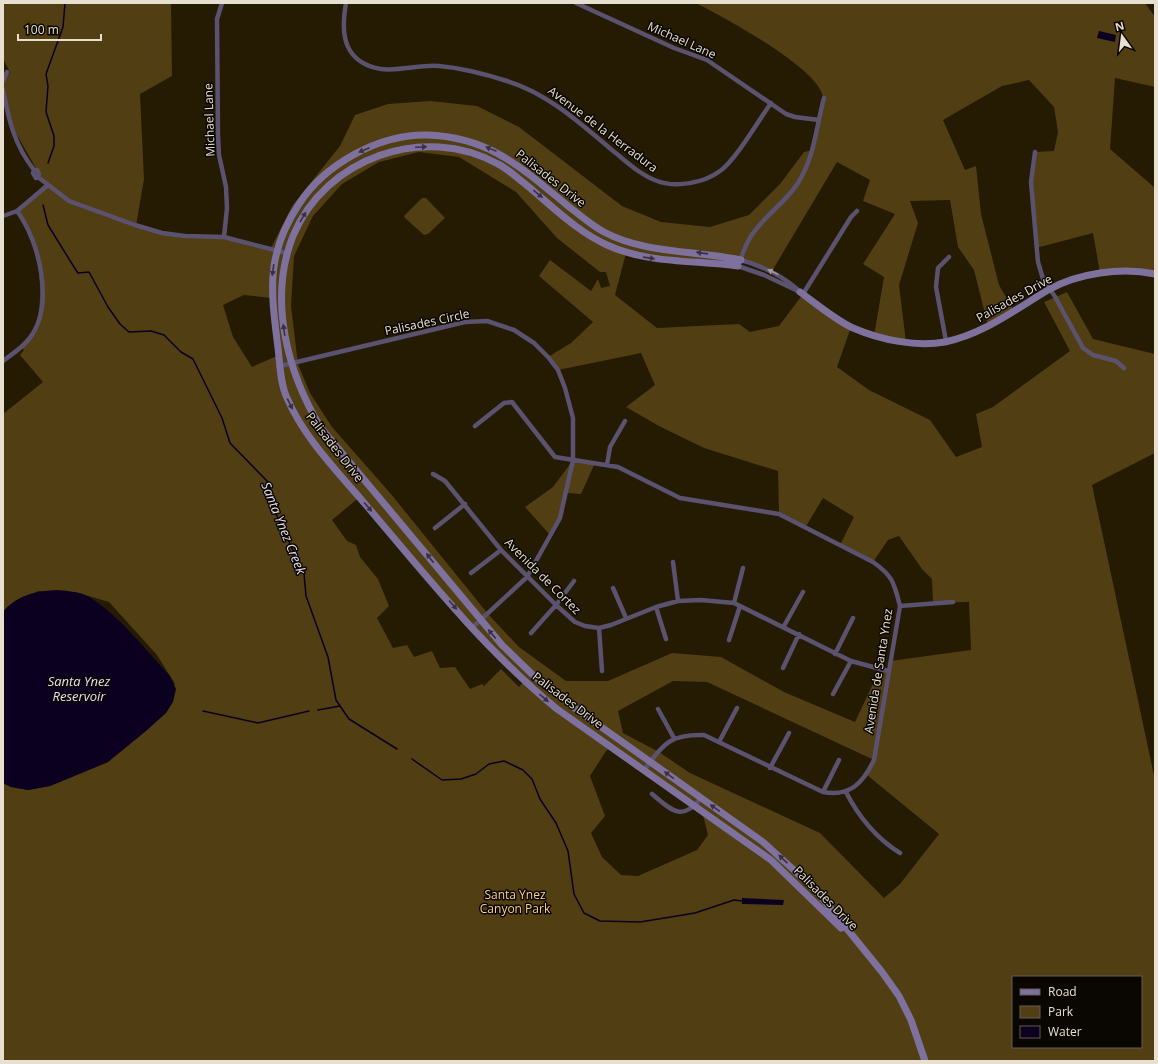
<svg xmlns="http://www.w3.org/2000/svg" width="1158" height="1064" font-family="'Open Sans',sans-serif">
<rect width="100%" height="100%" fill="#251a02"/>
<path fill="#513e13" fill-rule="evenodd" d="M3,3H171L172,76L140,94L144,179L136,226L162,234L224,239L270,250L292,206L340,146L355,115L388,104L430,101L477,106L519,127L622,206L661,222L710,227L749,215L780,184L804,152L813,150C816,138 825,107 823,97C819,68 723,17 696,3H1145L1155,17V87L1115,78L1110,149L1155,188V274L1100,273L1093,233L1036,248L1031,182L1035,152L1054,151L1058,132L1054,107L1029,80L1002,86L943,120L965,170L976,166L981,214L999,285L1014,311L988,326L974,270L958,247L950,200L910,201L918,223L899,285L906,342L874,336L884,277L863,264L895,214L863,201L870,180L837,162L772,271L741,260L738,266L626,253L615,295L657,328L739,324L750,332L779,326L803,294L851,327L837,367L869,390L930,420L956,457L982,447L976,414L993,407L1070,351L1044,302L1067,292L1093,339L1155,354V453L1092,485L1155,780V1061H3V783L11,787L28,790L50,786L108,762L175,684L157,655L109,602L75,592L38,591L8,606L3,612V414L43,382L20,355L24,350L21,347C25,341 31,335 34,329C45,304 40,253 27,229C24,223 19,217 15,211L45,184L9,121L3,84L10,72L3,59ZM419,152L459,157L516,192L557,238L600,272H606L610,286L601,288L598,279L591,291L550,260L539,276L593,322L571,343L548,357L558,370L641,353L655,385L626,407L659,426L704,448L778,471L779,514L805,528L823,498L854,517L840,545L873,562L888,540L899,536L922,569L932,579L933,603L969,602L971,650L890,661L888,671L880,669L855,722L784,692L721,657L672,653L608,681H566L519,647L488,614L391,494L332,427L310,393L298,364L291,306L294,256L313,216L342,184L379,162ZM244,295L271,298L277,356L252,367L233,337L223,305ZM362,495L480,637L524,681L519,687L501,669L484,686L482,684L470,689L455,667L440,668L432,651L414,657L407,645L393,648L377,618L389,606L378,579L360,557L356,545L347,541L332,520ZM673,681L707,682L874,760L867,775L939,834L900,884L884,898L820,833L690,773L659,752L623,733L618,711ZM611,747L702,811L708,835L697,850L638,876L621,875L602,857L591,833L605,816L590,776L606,751ZM1013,977H1141V1047H1013Z
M422,198H426L445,218L428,234L424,235L405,218L404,216Z
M573,460L595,463L581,494L566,493L560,518L551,536L525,507L553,487Z"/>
<path fill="#0c0021" d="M1099,31L1116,35L1115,42L1097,38Z
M58,590C68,591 82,592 91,598C121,618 145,649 170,676L176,689L173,702L166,713L146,731L108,762L50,786L28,790L11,787L3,783V612C17,595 36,591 58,590Z
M742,898L784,900L783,905L742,904Z"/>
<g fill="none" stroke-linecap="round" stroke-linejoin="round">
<path stroke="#0c0021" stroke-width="1.5" d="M48,163L54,146V136L46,112L48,86L46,74L63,27L65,3
M43,205L48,225L74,267L78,273L89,272L108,307L120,324L129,332L151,331L164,335L181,352L193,359L222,418L230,443L268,482L276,514L304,574L306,596L328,657L336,700L340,706L349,719L397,749
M318,710L340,706
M203,711L258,723L309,711
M412,759L442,780L461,779L476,774L489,764L504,761L523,770L532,779L540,799L556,823L568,851L574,894L584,913L600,921L640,922L695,913L734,900L742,901"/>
<path stroke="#5b526f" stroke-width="4.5" d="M222,3L217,19L218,136L219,155L226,187L227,208L224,237
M346,3C342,26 341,52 365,64C387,76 415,64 439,66C462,68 485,74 507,81C547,93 580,123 612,150C626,161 640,175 657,181C676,188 704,183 720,171C735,161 759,120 771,103
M576,3L674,48L707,60L786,114L795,117L819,120
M3,81L7,72
M3,90C9,121 14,144 34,170H37L39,174L38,177
M1035,152L1031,182L1038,262L1044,282L1054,295L1083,348L1093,355L1116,361L1124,368
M34,170L33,173L36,178L38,177L69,201L135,225L162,233L185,236L224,237L286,253
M3,216L17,211L48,185
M741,260C762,266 780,274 797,289
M800,292L764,275L738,266C743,253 747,239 757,228C770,212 787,200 798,183C815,156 816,127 824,98
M803,294L851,217L857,211
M946,341L936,287L938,268L949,257
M3,361C12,354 22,348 29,339C55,306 40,242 17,211
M280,366L465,322L487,321L514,330L534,343L548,357L558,370L565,388L573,418V460L560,518L527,577L473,627
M475,426L504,403L512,402L555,457L618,467L680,498L779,514L873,562C893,576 894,583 900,606L874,760C863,783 850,797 823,792L704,735C669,734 664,744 644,770
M607,465L610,447L625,421
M433,474L445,481L501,550L556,605L575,622L585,626L599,628L611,625L656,607L678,601L701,600L734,603L851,661L888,671
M435,528L465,504
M673,562L678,601
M471,573L501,550
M613,588L626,618
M734,603L743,568
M900,606L953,602
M656,607L666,639
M784,626L803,592
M599,628L602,671
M531,633L556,605L574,581
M729,640L740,606
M835,654L853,618
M783,668L799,634
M833,694L851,661
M658,709L674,738
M719,742L737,708
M770,768L789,733
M823,792L839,760
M846,792C858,816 877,839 900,853
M652,794C670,809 682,823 701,798"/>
<path stroke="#7f719e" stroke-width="7" d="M741,260C696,250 645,254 604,232C591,225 580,215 568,206C522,168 490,137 427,135C379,134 325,164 299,204C265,255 271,292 278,348C280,364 280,383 287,398C304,438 338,472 366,505C426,576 485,650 557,709L771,860L841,928
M738,266C695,260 648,264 607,245C576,231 551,205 524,183C516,177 508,169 498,164C424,123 325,158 293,236C268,299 287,372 321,428L502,645L534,676L576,709L763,842L795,871L818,893L882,972L899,996L911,1020L925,1061
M800,292C815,303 837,321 853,328C881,340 916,347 945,342C984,334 1016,309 1048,290C1078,273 1121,267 1155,274"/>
</g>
<defs><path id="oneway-solid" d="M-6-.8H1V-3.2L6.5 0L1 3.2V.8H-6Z"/></defs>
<g fill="#393140">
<use href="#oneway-solid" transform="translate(421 147) rotate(-2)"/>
<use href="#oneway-solid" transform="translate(491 149) rotate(-158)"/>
<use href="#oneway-solid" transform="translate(364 150) rotate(157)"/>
<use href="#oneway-solid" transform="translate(538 194) rotate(39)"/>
<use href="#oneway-solid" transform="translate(303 217) rotate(-59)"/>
<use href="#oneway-solid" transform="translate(702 253) rotate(-172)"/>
<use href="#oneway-solid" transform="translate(649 258) rotate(8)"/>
<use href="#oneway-solid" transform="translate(273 270) rotate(98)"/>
<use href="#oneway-solid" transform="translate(284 330) rotate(-98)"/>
<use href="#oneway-solid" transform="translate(290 404) rotate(63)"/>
<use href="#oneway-solid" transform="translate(368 507) rotate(50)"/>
<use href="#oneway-solid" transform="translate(430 558) rotate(-127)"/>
<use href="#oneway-solid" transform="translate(453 605) rotate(49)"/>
<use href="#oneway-solid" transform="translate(492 634) rotate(-130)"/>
<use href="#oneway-solid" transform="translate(544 698) rotate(40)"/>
<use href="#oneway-solid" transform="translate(669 775) rotate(-144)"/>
<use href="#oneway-solid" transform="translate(715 808) rotate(-145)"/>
<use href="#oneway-solid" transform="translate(783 859) rotate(-137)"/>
</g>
<use fill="#a199a0" href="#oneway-solid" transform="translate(773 272) rotate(-154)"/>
<g text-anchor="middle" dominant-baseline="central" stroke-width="3" stroke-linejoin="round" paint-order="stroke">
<g font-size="12" fill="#e7e0d1" stroke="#0a0601">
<text transform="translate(682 40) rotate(24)">Michael Lane</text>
<text transform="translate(209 120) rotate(-92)">Michael Lane</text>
<text transform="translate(603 129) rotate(37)">Avenue de la Herradura</text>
<text transform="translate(551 178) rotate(38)">Palisades Drive</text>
<text transform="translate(1014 298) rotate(-29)">Palisades Drive</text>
<text transform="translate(427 322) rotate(-12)">Palisades Circle</text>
<text transform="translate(335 447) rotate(52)">Palisades Drive</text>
<text transform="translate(543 576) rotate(45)">Avenida de Cortez</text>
<text transform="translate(878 671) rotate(-81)">Avenida de Santa Ynez</text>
<text transform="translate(568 700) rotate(37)">Palisades Drive</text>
<text transform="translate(826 898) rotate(45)">Palisades Drive</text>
</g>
<g font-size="12" fill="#f9d283" stroke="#0a0601">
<text x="515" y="894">Santa Ynez<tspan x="515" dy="14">Canyon Park</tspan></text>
</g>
<g font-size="13" font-style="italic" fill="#e4def2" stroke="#0a0601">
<text transform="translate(284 528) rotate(68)">Santa Ynez Creek</text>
<text x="79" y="681">Santa Ynez<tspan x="79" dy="15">Reservoir</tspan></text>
</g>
</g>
<rect width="1158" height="1064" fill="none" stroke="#e7e0d1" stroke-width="8"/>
<rect x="1012" y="976" width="130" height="72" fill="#0a0601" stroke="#625d54"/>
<rect x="1020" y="989" width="20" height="6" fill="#7f719e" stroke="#625d54"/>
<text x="1048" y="996" font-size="12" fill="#e7e0d1">Road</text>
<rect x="1020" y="1006" width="20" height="12" fill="#513e13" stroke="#625d54"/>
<text x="1048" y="1016" font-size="12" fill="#e7e0d1">Park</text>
<rect x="1020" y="1026" width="20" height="12" fill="#0c0021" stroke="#625d54"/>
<text x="1048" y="1036" font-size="12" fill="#e7e0d1">Water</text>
<g transform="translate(1122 36) rotate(346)" stroke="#0a0601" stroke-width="3" paint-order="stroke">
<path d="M0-3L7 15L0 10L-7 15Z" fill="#e7e0d1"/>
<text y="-6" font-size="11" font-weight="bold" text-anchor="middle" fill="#e7e0d1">N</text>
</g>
<path d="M18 34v6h83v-6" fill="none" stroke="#e7e0d1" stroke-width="2"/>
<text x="24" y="34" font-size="12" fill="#e7e0d1" stroke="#0a0601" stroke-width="3" paint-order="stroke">100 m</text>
</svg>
